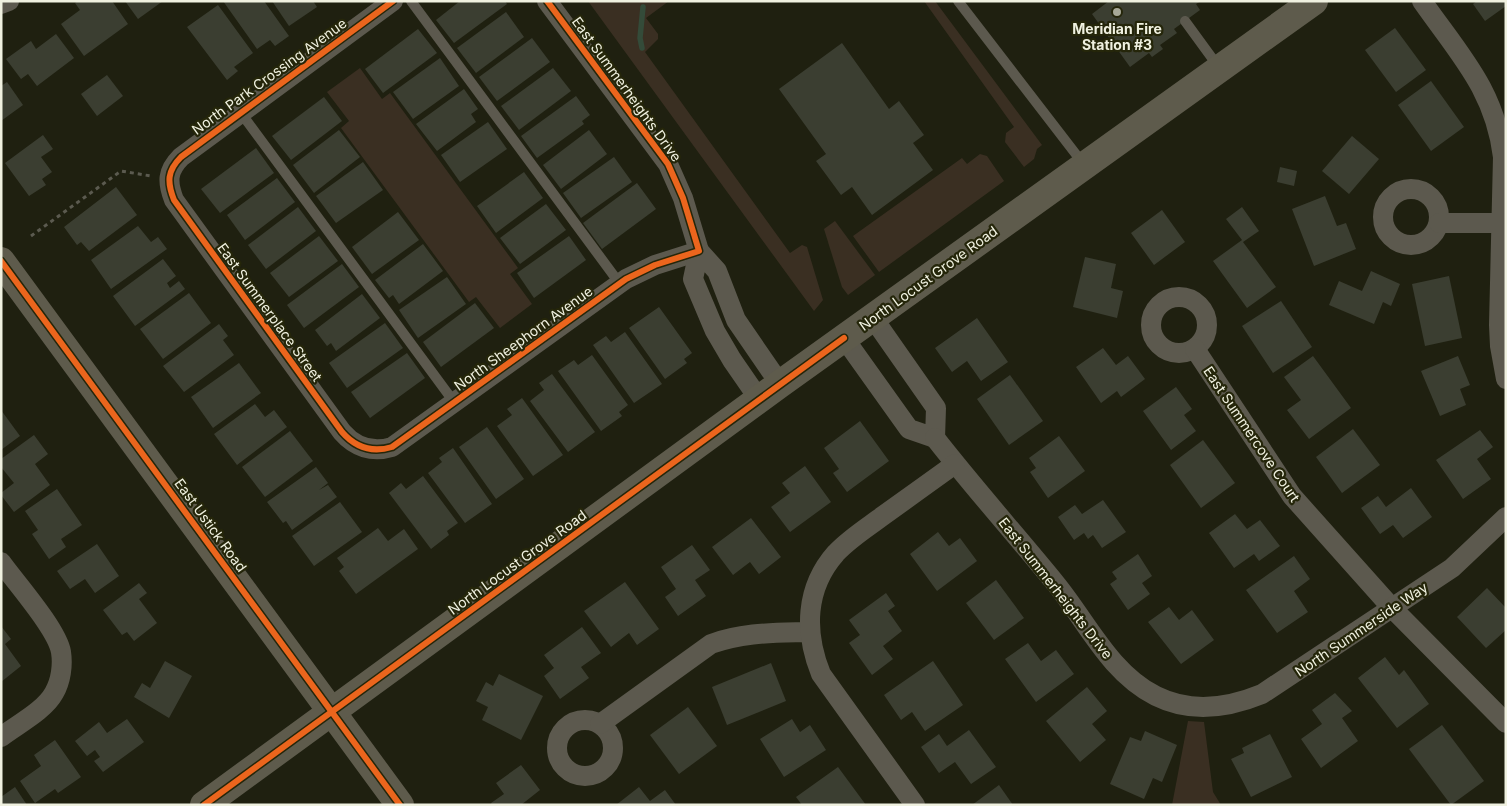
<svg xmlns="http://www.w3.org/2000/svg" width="1507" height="806" font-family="Inter,sans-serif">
<rect width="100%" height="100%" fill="#1f2010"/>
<g fill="#3a2f22">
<polygon points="588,1 669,1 646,18 658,34 658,39 645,52 790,253 802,245 807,247 823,300 814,311"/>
<polygon points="924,1 935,1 1042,145 1037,149 1034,159 1024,167 1005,142 1006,133 1014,127"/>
<polygon points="360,68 382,99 390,93 518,268 510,274 532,304 500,328 476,297 469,302 341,128 349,121 327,92"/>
<polygon points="980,154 987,156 1004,181 879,272 853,236 962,158 967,164"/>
<polygon points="835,221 875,275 848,295 842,287 824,229"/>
<polygon points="1188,721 1204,722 1213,792 1221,805 1172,805"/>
</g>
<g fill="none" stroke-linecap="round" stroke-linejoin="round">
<polyline stroke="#344b39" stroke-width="5.5" points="642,48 640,38 643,7"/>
</g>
<g fill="#3b3e31">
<polygon points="78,1 112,1 128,24 84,56 61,24 80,10 75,3"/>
<polygon points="125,1 163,1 138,19"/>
<polygon points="223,1 264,1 289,36 275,46 270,40 257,49"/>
<polygon points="272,1 313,1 317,7 289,26"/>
<polygon points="460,1 505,1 507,4 454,43 436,20"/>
<polygon points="1109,1 1201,1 1196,4 1200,10 1174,29 1177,33 1160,45 1163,49 1152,57 1149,53 1130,67 1092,14"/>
<polygon points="1477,1 1506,1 1506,6 1485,21 1473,4"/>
<polygon points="218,5 253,53 234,67 238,71 227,80 187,27"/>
<polygon points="506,12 524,37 476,73 457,48"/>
<polygon points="1395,28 1426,70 1396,92 1365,50"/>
<polygon points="418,29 437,53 383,93 365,69"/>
<polygon points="56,34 74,58 37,86 28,74 21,79 6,59 31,41 36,49"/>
<polygon points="532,38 550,62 497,101 479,77"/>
<polygon points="842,43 889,109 899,101 924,135 913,143 933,170 872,215 852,187 841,195 816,161 826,154 779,89"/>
<polygon points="440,58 459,86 413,119 393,92"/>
<polygon points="553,68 571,91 519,130 501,106"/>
<polygon points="107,75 123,96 97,116 81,94"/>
<polygon points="1431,81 1464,127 1431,151 1398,105"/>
<polygon points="7,82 23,105 1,121 1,86"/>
<polygon points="464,89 478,109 471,114 476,122 437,151 416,124"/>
<polygon points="576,96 590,115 582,121 584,124 537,158 521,136"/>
<polygon points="324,97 342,121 291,160 272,136"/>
<polygon points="488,122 507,149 460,182 441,155"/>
<polygon points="339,130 360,157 314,193 293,165"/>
<polygon points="589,130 607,154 561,189 543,165"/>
<polygon points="43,135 53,149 41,157 52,172 42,179 46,185 29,196 5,163"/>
<polygon points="1352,136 1379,159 1349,194 1322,171"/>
<polygon points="256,148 274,173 220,213 201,189"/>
<polygon points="614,157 632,182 581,218 563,193"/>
<polygon points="363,162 383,190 336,223 316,196"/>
<polygon points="1280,167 1297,171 1294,186 1277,182"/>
<polygon points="524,172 543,198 496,233 477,206"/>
<polygon points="277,178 295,202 245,240 227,215"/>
<polygon points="637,183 656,209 602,249 583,223"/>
<polygon points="116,187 137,215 89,251 81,242 77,245 64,227"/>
<polygon points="1325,196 1337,226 1346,223 1356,249 1314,266 1292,209"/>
<polygon points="546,204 566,230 520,264 500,238"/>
<polygon points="298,207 316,231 266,269 248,245"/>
<polygon points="1242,207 1259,231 1243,242 1276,287 1247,308 1213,261 1242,240 1226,219"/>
<polygon points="1162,210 1185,242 1154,265 1131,233"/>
<polygon points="398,212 419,240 372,274 352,247"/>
<polygon points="138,226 151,242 158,237 167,249 111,289 91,260"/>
<polygon points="319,236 338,261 289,297 270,273"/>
<polygon points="569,236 586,260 534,298 517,273"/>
<polygon points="423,244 443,271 399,304 393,295 389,298 375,280"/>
<polygon points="1085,257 1116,264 1111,288 1123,291 1117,318 1073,307"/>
<polygon points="163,259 176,276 167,283 170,288 179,281 185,289 135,326 113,296"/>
<polygon points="342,264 359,287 304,328 287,305"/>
<polygon points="1371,271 1400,284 1391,306 1383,302 1374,324 1329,305 1339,281 1362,291"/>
<polygon points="1449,276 1462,338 1425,346 1412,284"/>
<polygon points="447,277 466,304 418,338 399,310"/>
<polygon points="189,293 211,323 163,359 140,329"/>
<polygon points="362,294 380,318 336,351 331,343 327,346 315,330"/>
<polygon points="1281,301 1312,347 1273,373 1242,326"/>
<polygon points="475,303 494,328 441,367 423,342"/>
<polygon points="659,307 692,353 684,359 687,363 665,379 629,328"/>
<polygon points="977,318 1008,362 981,381 967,361 952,372 935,348"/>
<polygon points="385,323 403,348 347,388 329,363"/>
<polygon points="219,324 228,336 223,340 234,355 184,392 163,366"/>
<polygon points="625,332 662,384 634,403 593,345 606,336 611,342"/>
<polygon points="1103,348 1116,365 1128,356 1145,379 1121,397 1117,391 1101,403 1076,367"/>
<polygon points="407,353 425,378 370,418 351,392"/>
<polygon points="592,355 628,405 619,412 622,416 601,431 558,371 574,360 578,365"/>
<polygon points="1313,356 1351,408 1309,439 1287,410 1301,400 1284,377"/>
<polygon points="1458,356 1470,385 1460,389 1466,405 1440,416 1421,371"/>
<polygon points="239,363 261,393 213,428 191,397"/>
<polygon points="552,374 595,432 568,452 530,401 544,390 539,383"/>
<polygon points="1010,375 1043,421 1009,445 977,399"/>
<polygon points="1176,387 1192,409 1184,415 1196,431 1171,450 1143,411"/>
<polygon points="522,398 563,455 533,476 497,426 512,415 507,409"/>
<polygon points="255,404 265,417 274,410 287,427 237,465 214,434"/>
<polygon points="1,410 20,436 1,450"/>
<polygon points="860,421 889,461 847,492 833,473 839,469 824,448"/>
<polygon points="487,427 524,479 496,499 459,447"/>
<polygon points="1353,429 1380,465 1342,493 1316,457"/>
<polygon points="1480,430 1493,447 1477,459 1491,479 1463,499 1436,460"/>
<polygon points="290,431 313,461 265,497 242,467"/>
<polygon points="34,435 48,454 35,464 50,485 14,512 1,495 1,493 14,483 1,467 1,459"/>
<polygon points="1059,436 1085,471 1048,498 1030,472 1036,468 1029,458"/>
<polygon points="1203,440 1235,483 1201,508 1170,465"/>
<polygon points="453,448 492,504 465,523 428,473 442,462 439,458"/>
<polygon points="805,466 831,502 790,532 771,507 790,493 782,483"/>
<polygon points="316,467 328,483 319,490 328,485 337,497 292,530 286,521 283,523 267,502"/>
<polygon points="423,476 458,523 447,531 449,535 431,549 389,493 401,483 406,489"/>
<polygon points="1411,488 1432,517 1403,538 1393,525 1380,534 1361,508 1378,496 1386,507"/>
<polygon points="57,489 82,525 61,539 66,547 49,559 32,534 38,530 25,511"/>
<polygon points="1103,500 1126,532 1102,548 1093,535 1088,539 1084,533 1074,540 1058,517 1075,505 1082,514"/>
<polygon points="340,502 362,532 314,566 292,536"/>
<polygon points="1235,514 1247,529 1260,520 1280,546 1259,561 1254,554 1234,568 1209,533"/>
<polygon points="751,518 781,557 759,574 750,562 733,575 712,547"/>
<polygon points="378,528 388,541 404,529 418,549 356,594 339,571 344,567 337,558"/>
<polygon points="938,532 949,546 960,538 977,561 937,591 910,554"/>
<polygon points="97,544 119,576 95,593 85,579 70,589 57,571"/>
<polygon points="692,545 710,570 695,580 706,596 678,616 665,597 676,589 661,567"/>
<polygon points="1138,554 1152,576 1142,583 1150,594 1128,610 1110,584 1117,579 1112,572"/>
<polygon points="1294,556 1310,579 1294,591 1308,612 1277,633 1246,590"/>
<polygon points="996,580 1024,618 994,640 966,603"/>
<polygon points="625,582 659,629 637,645 629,633 611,647 584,611"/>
<polygon points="139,583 147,593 139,599 157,623 134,641 127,632 122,635 103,610"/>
<polygon points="1487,588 1506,608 1506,630 1486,648 1457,617"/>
<polygon points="886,593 895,606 888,611 902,631 883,646 893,659 872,675 849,643 860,635 849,620"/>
<polygon points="1169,607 1179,620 1192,610 1214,640 1181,664 1148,622"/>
<polygon points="1,626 11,639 5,644 21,666 1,682"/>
<polygon points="582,627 601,653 581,667 589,678 560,699 544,676 554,668 544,655"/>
<polygon points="1028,643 1041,661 1056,650 1074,674 1036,702 1005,659"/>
<polygon points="1385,657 1399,675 1404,670 1429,704 1397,728 1358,678"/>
<polygon points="165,661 192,676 169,718 134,697 142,683 150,688"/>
<polygon points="933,661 963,705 925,731 912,712 901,720 884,695"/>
<polygon points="771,663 786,701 727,725 712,687"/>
<polygon points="499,674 543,696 521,740 482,720 488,707 476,701 486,682 493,686"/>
<polygon points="1087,687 1107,711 1092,724 1106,740 1080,762 1046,721"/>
<polygon points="1335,693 1352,711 1342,718 1358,741 1321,768 1301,739 1322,724 1312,710"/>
<polygon points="688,707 717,746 679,774 650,735"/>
<polygon points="127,719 144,742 103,772 94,761 100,757 95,750 87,756 75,741 99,722 107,733"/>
<polygon points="792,719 800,732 810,725 826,750 784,777 760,739"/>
<polygon points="1442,725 1484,781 1451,805 1409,749"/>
<polygon points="969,730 996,767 971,784 955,762 939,773 921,747 939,734 947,746"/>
<polygon points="1145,731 1177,745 1162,782 1153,778 1144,799 1110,784 1130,737 1141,741"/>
<polygon points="1270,734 1292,777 1251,797 1231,759 1244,753 1242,748"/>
<polygon points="55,740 81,777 58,793 55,789 35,803 20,781 41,766 34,755"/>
<polygon points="521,765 540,790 521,805 492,805 491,803 504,794 496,783"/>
<polygon points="838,767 866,805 802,805 796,797"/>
<polygon points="999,785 1013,805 972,805"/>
<polygon points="15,787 27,805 1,805 1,797"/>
<polygon points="639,787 650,801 665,790 676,805 616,805"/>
</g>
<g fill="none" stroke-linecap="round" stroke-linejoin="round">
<polyline stroke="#5b5a4f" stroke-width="3" stroke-dasharray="4 4" stroke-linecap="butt" points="31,236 121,171 151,176"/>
<g stroke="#5c594e" stroke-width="10">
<polyline points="411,1 620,284"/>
<polyline points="958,1 1085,166"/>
<polyline points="1185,21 1220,69"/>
<polyline points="241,113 454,402"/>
</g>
<g stroke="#5c594e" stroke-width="20">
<path d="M393,1L181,157C167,171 167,182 174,200L342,432C355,447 372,453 392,447L626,279L655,265L699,251L683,198L668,164L547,1"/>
<path d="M1422,1C1459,54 1495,90 1503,157L1499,325L1500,346L1506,379"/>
<polyline points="1,4 9,1"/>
<circle cx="1411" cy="217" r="28"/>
<polyline points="1439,223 1506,223"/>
<circle cx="1179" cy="325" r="28"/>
<polyline points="844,338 909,429 935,438 936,408 873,318"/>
<polyline points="1195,349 1292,496 1392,608 1506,723"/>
<polyline points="759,399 732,360 715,331 693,279 699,251 717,271 736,320 780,384"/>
<path d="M935,438C974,488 1016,535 1056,584C1087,622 1110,673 1156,696C1190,713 1228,708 1262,694L1452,568L1506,517"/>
<path d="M1,562C16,583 57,629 61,652C63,665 61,681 54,693C44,711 18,724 1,737"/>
<circle cx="585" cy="748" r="28"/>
<path d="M600,724L711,644C743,632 775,633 809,632"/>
<path d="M915,805L821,674C804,632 805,588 836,553C850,538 868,527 884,515C908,498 931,481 955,464"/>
</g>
<g stroke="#5e5b4c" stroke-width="28">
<polyline points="1,261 400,805"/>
<polyline points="204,805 780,384 1314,1"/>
</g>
<g stroke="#25260a" stroke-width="9">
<g id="cycleway">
<path d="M393,1L181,157C167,171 167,182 174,200L342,432C355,447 372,453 392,447L626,279L655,265L699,251L683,198L668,164L547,1"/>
<polyline points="1,261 400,805"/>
<polyline points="204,805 844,338"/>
</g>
</g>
<use href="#cycleway" stroke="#eb651d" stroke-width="6"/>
</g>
<circle fill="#a7a897" stroke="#25260a" stroke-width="2" cx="1117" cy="12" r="5"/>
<g text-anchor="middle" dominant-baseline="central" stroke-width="4.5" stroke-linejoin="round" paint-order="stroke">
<g font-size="14" font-weight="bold" fill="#f0f1e0" stroke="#25260a">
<text x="1117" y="28">Meridian Fire<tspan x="1117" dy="16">Station #3</tspan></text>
</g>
<g font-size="14" fill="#f0f1e0" stroke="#25260a">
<text transform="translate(269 76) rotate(-36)">North Park Crossing Avenue</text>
<text transform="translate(627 89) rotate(54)">East Summerheights Drive</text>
<text transform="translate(928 278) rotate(-36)">North Locust Grove Road</text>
<text transform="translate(270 312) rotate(54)">East Summerplace Street</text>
<text transform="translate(523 338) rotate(-36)">North Sheephorn Avenue</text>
<text transform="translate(1252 434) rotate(56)">East Summercove Court</text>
<text transform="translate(211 525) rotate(54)">East Ustick Road</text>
<text transform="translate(517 562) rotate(-36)">North Locust Grove Road</text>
<text transform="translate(1056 588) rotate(52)">East Summerheights Drive</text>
<text transform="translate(1361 629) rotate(-34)">North Summerside Way</text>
</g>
</g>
<rect width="1507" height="806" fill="none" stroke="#f0f1e0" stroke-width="5"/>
</svg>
